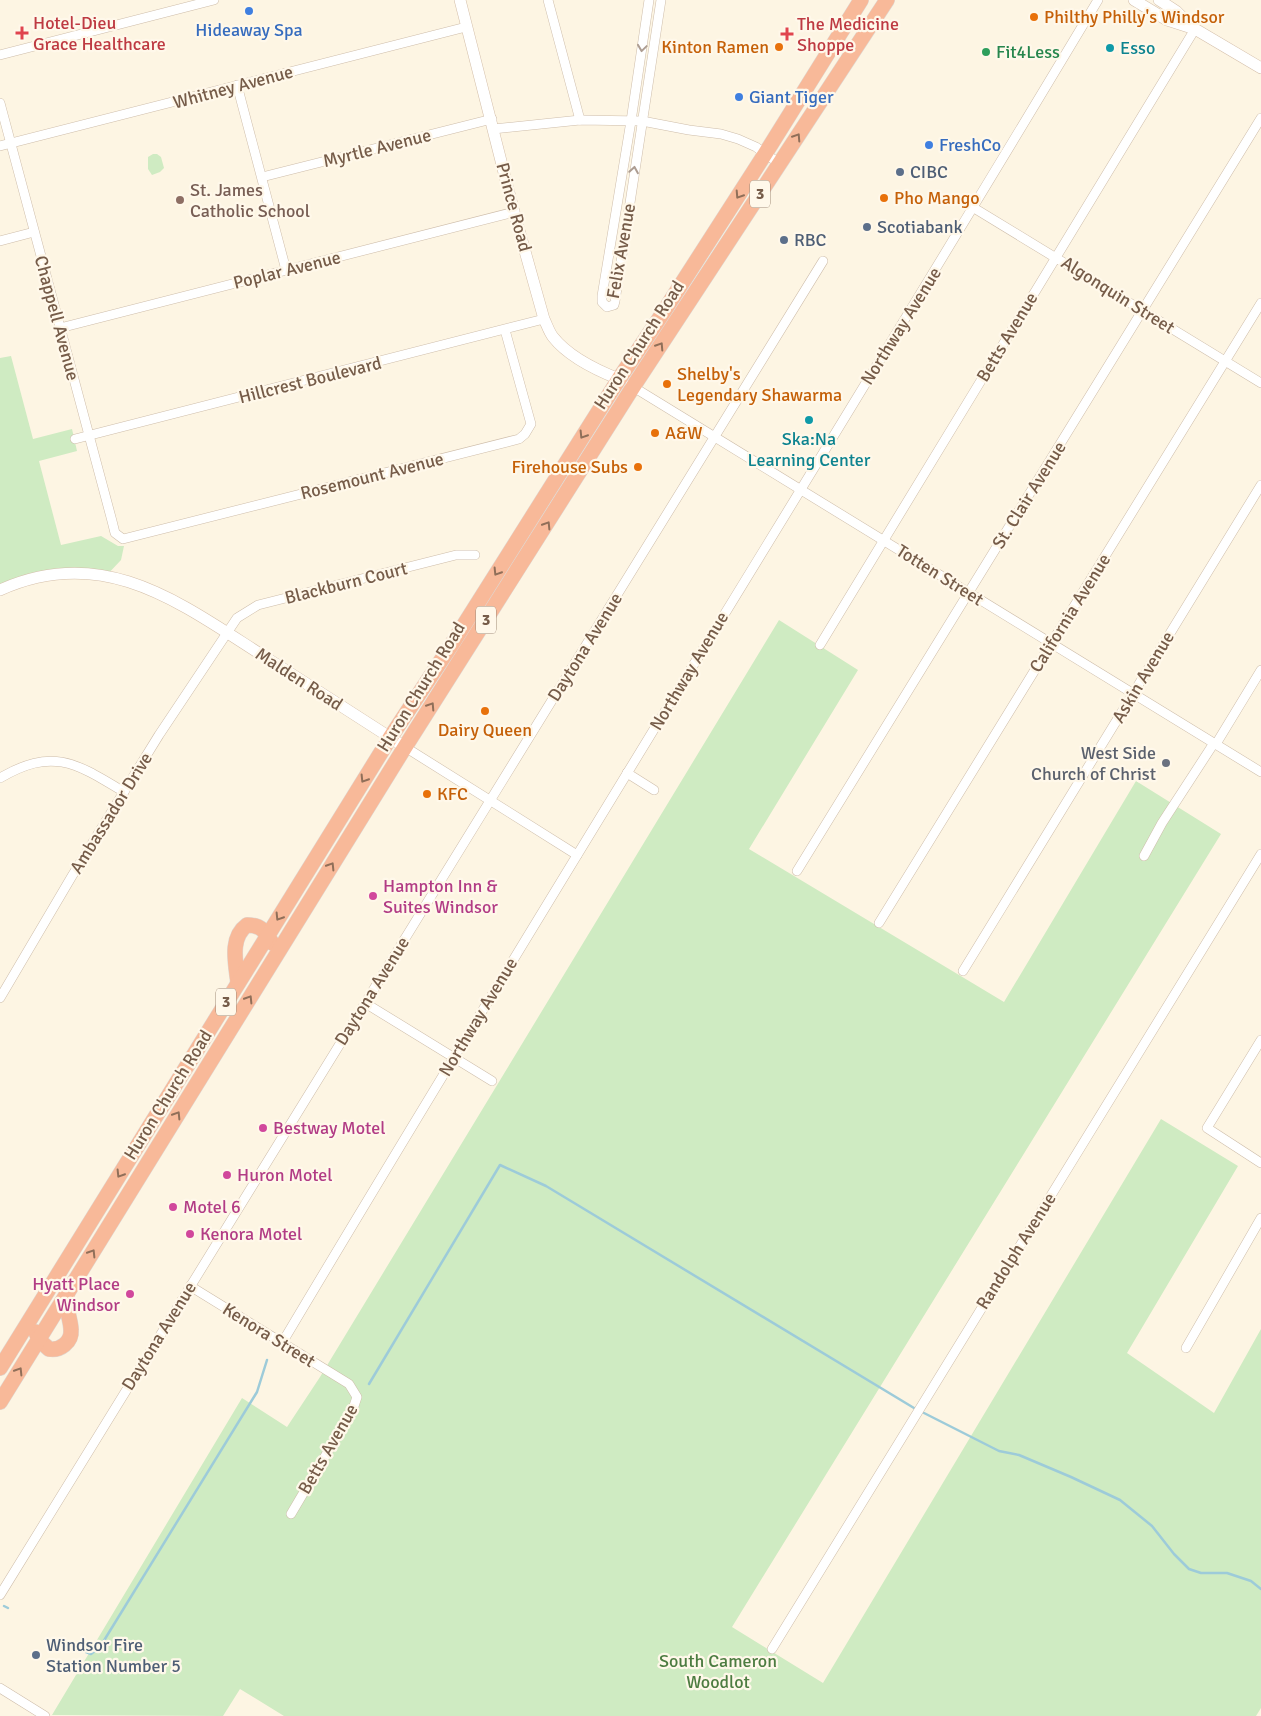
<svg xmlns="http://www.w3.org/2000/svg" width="1261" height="1716" font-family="Signika,sans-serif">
<rect width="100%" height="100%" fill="#fdf5e3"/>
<g fill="#cfebc2">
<polygon points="153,154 157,154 161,157 164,168 160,172 152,175 148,169 148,157"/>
<polygon points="11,356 33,439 72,429 77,451 39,461 61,545 101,536 118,546 124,546 121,560 104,578 68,574 0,588 0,358"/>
<polygon points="779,620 858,670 749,849 1004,1002 1136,781 1221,834 732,1627 823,1683 1161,1119 1238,1166 1127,1353 1214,1413 1261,1329 1261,1708 1256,1716 284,1716 240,1689 223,1716 52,1715 242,1398 287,1427 320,1377"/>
</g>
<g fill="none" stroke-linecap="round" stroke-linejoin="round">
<g stroke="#9dcbd9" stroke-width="2.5">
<polyline points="369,1384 500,1165 546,1186 914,1408"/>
<polyline points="924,1413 999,1451 1019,1455 1071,1477 1120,1500 1152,1526 1174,1554 1189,1569 1201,1573 1227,1573 1251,1581 1261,1589"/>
<polyline points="4,1606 8,1608"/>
<polyline points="81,1650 91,1654 100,1647 257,1392 267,1360"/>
</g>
<g stroke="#cebdaa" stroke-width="10">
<g id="street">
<polyline points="548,0 580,120"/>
<polyline points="649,0 631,121 602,296 602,302 607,307 614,305 615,301 661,0"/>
<polyline points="0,55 214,0"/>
<polyline points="237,85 286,270"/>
<polyline points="0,103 112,521 115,533 123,539 519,439 525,434 531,424 505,330"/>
<polyline points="493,129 580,120 642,121 689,130 721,134 738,139 756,147 780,164"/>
<polyline points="0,146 466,27"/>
<polyline points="262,177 492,119"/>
<polyline points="974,208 1261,383"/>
<polyline points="0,241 34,232"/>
<polyline points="60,328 514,212"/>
<polyline points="630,385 1261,772"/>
<polyline points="75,439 544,319"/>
<polyline points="820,645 1195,29"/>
<polyline points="1216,744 1261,670"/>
<polyline points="405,747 577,855"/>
<polyline points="627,773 654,790"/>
<path d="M0,778C53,747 76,763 124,792"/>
<polyline points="1144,856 1162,823 1214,743"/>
<polyline points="797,871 1261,118"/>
<polyline points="879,923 1261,303"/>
<polyline points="963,971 1261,485"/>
<polyline points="0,998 72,876 159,735 237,618 258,605 456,555 475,555"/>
<polyline points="365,1003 492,1081"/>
<polyline points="1261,1040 1207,1128 1261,1163"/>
<polyline points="190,1286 349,1384 357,1397 353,1409 291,1514"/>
<path d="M282,1343C550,893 829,449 1098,0"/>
<polyline points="1186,1348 1261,1218"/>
<polyline points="0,1595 823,261"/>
<polyline points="772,1649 1261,854"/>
<polyline points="0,1688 45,1716"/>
</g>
</g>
<g stroke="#d4bfaa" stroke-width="12">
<g id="secondary">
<path d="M460,0L514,212L544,319C547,325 549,332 553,337C568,356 596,370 619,379"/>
<polyline points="1134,0 1167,20 1195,29 1261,68"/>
<polyline points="1159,0 1176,11 1191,26"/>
<path d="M0,590C104,543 180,603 265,657C311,687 358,717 405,747"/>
</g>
</g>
<g stroke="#ded8d3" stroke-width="16">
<g id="highway">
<path d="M238,983C236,964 229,938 247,925C261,925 265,931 272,943"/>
<path d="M36,1332L39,1340L49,1349C60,1351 72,1342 71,1330C71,1323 68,1316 68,1310C67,1304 67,1298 67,1293"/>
<polyline points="0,1368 390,738 452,644 619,379 659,319 765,154 861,0"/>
<polyline points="0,1402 405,747 633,387 887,0"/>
</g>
</g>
<use href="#street" stroke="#fff" stroke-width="9"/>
<use href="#secondary" stroke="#fff" stroke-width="11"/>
<use href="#highway" stroke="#f8b999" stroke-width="15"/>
</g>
<defs><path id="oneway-chevron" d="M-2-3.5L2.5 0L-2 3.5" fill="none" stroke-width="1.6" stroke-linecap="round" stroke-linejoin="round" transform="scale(1.25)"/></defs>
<g stroke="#ad9d92">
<use href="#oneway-chevron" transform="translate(642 48) rotate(98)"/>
<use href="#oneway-chevron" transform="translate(634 170) rotate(-81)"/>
</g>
<g stroke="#906f59">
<use href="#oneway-chevron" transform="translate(797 137) rotate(-57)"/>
<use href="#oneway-chevron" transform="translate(739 195) rotate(123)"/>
<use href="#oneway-chevron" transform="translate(660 346) rotate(-57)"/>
<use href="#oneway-chevron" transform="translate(583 435) rotate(122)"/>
<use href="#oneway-chevron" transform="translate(547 525) rotate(-58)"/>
<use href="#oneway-chevron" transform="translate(497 572) rotate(122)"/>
<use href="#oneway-chevron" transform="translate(431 706) rotate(-57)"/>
<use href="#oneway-chevron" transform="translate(364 779) rotate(122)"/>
<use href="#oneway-chevron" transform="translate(331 866) rotate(-58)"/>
<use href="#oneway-chevron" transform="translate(279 917) rotate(122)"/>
<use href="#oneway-chevron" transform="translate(249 999) rotate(-58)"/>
<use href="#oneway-chevron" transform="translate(177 1115) rotate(-58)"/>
<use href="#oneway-chevron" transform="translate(120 1174) rotate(122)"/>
<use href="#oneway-chevron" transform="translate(92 1253) rotate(-58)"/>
<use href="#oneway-chevron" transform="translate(19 1371) rotate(-58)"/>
</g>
<g fill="#3f7fe0" stroke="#fff8ea" stroke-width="2">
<circle cx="249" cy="11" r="5"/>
<circle cx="739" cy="97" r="5"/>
<circle cx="929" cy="145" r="5"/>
</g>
<g fill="#e8710a" stroke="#fff8ea" stroke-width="2">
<circle cx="1034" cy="17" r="5"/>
<circle cx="779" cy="47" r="5"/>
<circle cx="884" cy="198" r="5"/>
<circle cx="667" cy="384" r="5"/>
<circle cx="655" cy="433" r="5"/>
<circle cx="638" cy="467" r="5"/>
<circle cx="485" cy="711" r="5"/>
<circle cx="427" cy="794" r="5"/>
</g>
<g fill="#e0444e" stroke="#fff8ea" stroke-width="2">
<path d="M19.5 25.5h5v5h5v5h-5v5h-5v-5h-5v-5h5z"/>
<path d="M784.5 26.5h5v5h5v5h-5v5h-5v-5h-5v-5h5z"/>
</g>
<g fill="#0f9aa8" stroke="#fff8ea" stroke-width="2">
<circle cx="1110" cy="48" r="5"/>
<circle cx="809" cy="420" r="5"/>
</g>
<circle fill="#2e9e5b" stroke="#fff8ea" stroke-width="2" cx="986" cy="52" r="5"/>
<g fill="#5c6f8a" stroke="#fff8ea" stroke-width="2">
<circle cx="900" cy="172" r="5"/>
<circle cx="867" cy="227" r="5"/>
<circle cx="784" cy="240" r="5"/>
<circle cx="36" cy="1655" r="5"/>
</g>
<circle fill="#8d6e63" stroke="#fff8ea" stroke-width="2" cx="180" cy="200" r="5"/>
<circle fill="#6b7280" stroke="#fff8ea" stroke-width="2" cx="1166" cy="763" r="5"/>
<g fill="#d1479c" stroke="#fff8ea" stroke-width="2">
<circle cx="373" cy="896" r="5"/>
<circle cx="263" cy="1128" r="5"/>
<circle cx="227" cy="1175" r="5"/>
<circle cx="173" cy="1207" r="5"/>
<circle cx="190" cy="1234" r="5"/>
<circle cx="130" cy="1294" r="5"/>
</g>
<g text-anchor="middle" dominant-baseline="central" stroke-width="4.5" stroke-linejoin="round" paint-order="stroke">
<g fill="#fff8ea" stroke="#9f8b79" stroke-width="1">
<rect x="750" y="180.5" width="20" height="27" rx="4"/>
<rect x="476" y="606.5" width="20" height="27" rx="4"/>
<rect x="216" y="988.5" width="20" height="27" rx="4"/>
</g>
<g font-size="16" font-weight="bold" fill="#765c49">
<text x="760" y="194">3</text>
<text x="486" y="620">3</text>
<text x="226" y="1002">3</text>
</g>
<g font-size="18" fill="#c56008" stroke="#fff8ea" text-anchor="start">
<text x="1044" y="17">Philthy Philly's Windsor</text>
<text x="769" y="47" text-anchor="end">Kinton Ramen</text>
<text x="894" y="198">Pho Mango</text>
<text x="677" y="374">Shelby's<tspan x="677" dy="21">Legendary Shawarma</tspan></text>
<text x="665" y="433">A&amp;W</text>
<text x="628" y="467" text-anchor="end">Firehouse Subs</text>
<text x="485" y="730" text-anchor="middle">Dairy Queen</text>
<text x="437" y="794">KFC</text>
</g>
<g font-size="18" fill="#be3a42" stroke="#fff8ea" text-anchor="start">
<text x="33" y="23">Hotel-Dieu<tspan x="33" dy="21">Grace Healthcare</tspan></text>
<text x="797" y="24">The Medicine<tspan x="797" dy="21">Shoppe</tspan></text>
</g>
<g font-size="18" fill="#366cbe" stroke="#fff8ea" text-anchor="start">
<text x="249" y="30" text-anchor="middle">Hideaway Spa</text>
<text x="749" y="97">Giant Tiger</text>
<text x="939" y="145">FreshCo</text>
</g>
<g font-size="18" fill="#0d838f" stroke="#fff8ea" text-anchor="start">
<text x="1120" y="48">Esso</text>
<text x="809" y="439" text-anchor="middle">Ska:Na<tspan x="809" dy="21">Learning Center</tspan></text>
</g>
<g font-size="18" fill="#27864d" stroke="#fff8ea" text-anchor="start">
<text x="996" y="52">Fit4Less</text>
</g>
<g font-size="18" fill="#765c49" stroke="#fff8ea">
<text transform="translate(233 87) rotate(-15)">Whitney Avenue</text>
<text transform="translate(377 148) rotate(-14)">Myrtle Avenue</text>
<text transform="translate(514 207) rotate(75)">Prince Road</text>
<text transform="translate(621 251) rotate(-80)">Felix Avenue</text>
<text transform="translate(287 270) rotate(-14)">Poplar Avenue</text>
<text transform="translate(1118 295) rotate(32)">Algonquin Street</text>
<text transform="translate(57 318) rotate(75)">Chappell Avenue</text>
<text transform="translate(901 326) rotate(-58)">Northway Avenue</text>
<text transform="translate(1007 337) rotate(-59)">Betts Avenue</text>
<text transform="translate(639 345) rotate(-57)">Huron Church Road</text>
<text transform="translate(310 380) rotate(-14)">Hillcrest Boulevard</text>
<text transform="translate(372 476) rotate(-14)">Rosemount Avenue</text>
<text transform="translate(1029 495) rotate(-58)">St. Clair Avenue</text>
<text transform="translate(940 575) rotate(32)">Totten Street</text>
<text transform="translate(346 583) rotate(-14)">Blackburn Court</text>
<text transform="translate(1070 613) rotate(-58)">California Avenue</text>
<text transform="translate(585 647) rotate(-58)">Daytona Avenue</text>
<text transform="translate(689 671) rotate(-59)">Northway Avenue</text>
<text transform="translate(1143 677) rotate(-59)">Askin Avenue</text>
<text transform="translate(299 679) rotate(33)">Malden Road</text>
<text transform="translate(421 687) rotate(-58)">Huron Church Road</text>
<text transform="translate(111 813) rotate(-58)">Ambassador Drive</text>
<text transform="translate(372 991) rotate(-58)">Daytona Avenue</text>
<text transform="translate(478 1017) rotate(-59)">Northway Avenue</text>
<text transform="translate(168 1095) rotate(-58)">Huron Church Road</text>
<text transform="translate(1016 1251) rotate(-58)">Randolph Avenue</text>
<text transform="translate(269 1335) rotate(32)">Kenora Street</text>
<text transform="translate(159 1336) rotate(-58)">Daytona Avenue</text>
<text transform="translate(328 1449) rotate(-60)">Betts Avenue</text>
</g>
<g font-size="18" fill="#4e5e75" stroke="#fff8ea" text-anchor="start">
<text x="910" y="172">CIBC</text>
<text x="877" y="227">Scotiabank</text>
<text x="794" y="240">RBC</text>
<text x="46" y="1645">Windsor Fire<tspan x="46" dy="21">Station Number 5</tspan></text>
</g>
<g font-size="18" fill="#785e54" stroke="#fff8ea" text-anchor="start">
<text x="190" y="190">St. James<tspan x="190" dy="21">Catholic School</tspan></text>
</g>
<g font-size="18" fill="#5b616d" stroke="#fff8ea" text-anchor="end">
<text x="1156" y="753">West Side<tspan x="1156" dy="21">Church of Christ</tspan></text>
</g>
<g font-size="18" fill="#b23c85" stroke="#fff8ea" text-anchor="start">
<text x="383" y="886">Hampton Inn &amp;<tspan x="383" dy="21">Suites Windsor</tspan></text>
<text x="273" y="1128">Bestway Motel</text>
<text x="237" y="1175">Huron Motel</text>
<text x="183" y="1207">Motel 6</text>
<text x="200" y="1234">Kenora Motel</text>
<text x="120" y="1284" text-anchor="end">Hyatt Place<tspan x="120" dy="21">Windsor</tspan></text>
</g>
<g font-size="18" fill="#4d7c41" stroke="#fff8ea">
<text x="718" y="1661">South Cameron<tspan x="718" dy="21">Woodlot</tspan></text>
</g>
</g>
</svg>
